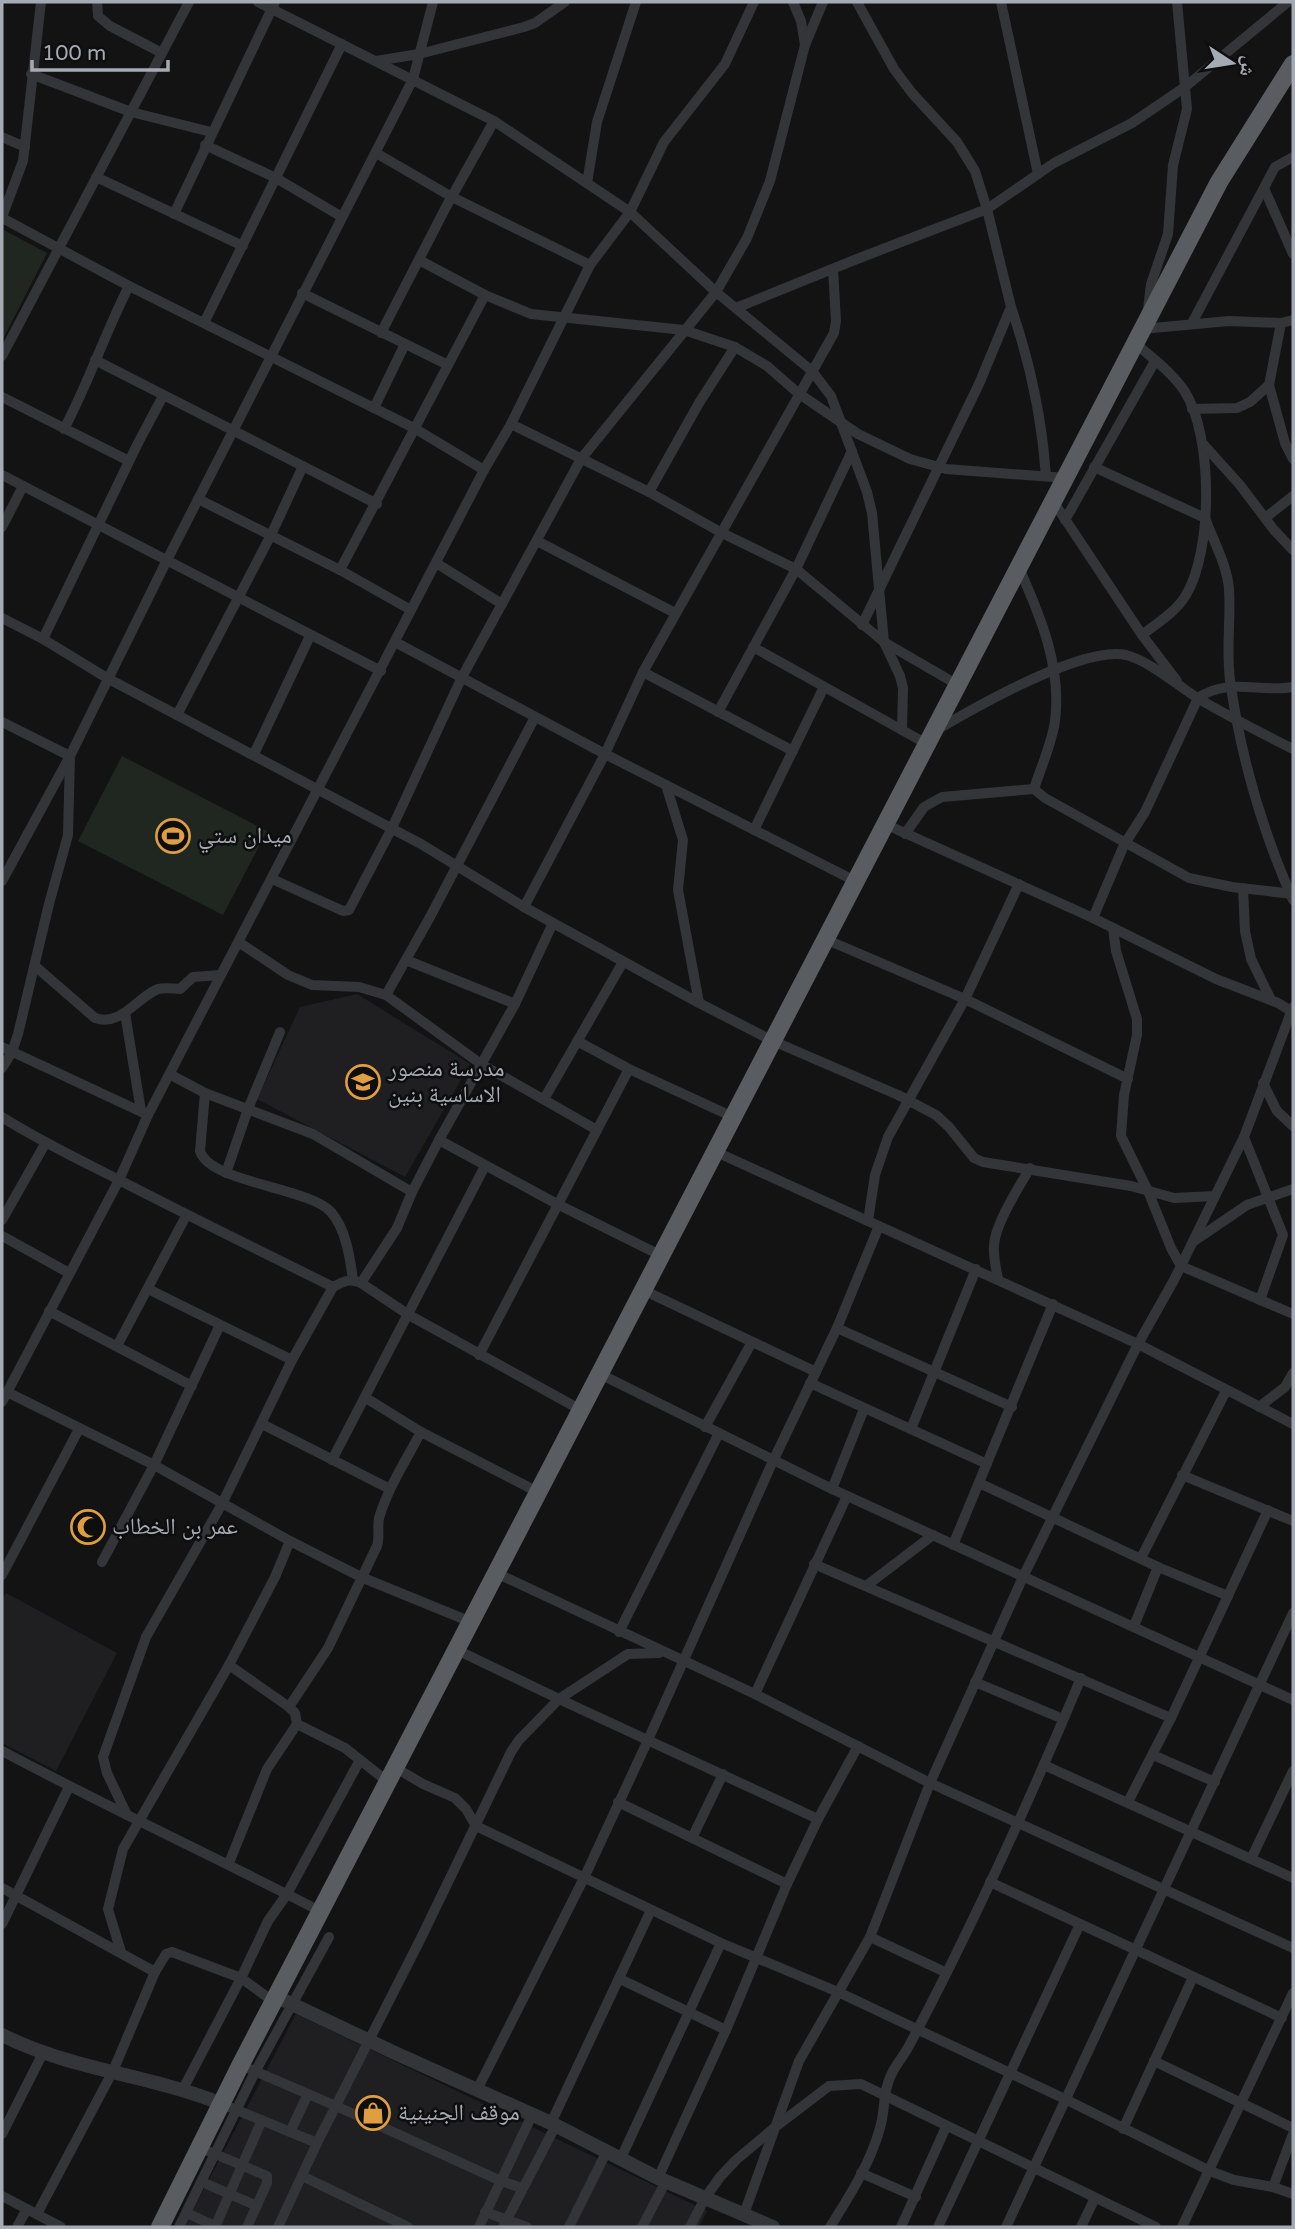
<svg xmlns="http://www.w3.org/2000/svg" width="1295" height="2229" font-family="'Varela Round','Noto Naskh Arabic',sans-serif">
<rect width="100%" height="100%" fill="#131314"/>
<g fill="#1f1f21">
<polygon points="357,994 470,1064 405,1177 257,1099 300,1007"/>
<polygon points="6,1593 117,1653 56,1771 2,1743 2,1600"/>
<polygon points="296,2014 707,2211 699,2227 184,2227"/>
</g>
<g fill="#202720">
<polygon points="2,229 47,253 2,341"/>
<polygon points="122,756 267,831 223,915 78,841"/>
</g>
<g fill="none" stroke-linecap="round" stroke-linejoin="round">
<g stroke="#343539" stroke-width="10">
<polyline points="97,2 98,16 110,26 162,53"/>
<polyline points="258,2 494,121 630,212 716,292 812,371 831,396 867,492 872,513 884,642 900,676 903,688 902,730"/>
<polyline points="793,2 801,21 805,45"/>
<polyline points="857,2 894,69 912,93 957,142 975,171 987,209 1011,307 979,384 862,625"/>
<polyline points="1001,2 1038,174"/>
<polyline points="376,61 419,54 524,27 535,23 565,2"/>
<polyline points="31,74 131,112 211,132"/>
<polyline points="2,137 25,147"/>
<polyline points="205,145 276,178 342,217"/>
<polyline points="376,153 452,197 590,265"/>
<polyline points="96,177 243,246"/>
<polyline points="587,183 597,122 636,2"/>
<polyline points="1264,188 1293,254"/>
<polyline points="174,214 275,2"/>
<polyline points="2,217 23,161 41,2"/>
<polyline points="2,218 129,286 414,428 484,470"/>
<polyline points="419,260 485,295 531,314 684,330 735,347 767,366 798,393 858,434 910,459 946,469 1066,478"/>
<polyline points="302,293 448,365"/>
<path d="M1011,307C1030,362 1042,419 1046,476"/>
<polyline points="736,308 857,259 987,209 1054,163 1132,123 1185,87 1288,2"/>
<polyline points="1148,309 1151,284 1168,234 1173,165 1187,109 1177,2"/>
<polyline points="204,323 342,44"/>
<polyline points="1192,323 1275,167 1293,157"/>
<polyline points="1281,323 1269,385 1285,443 1293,459"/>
<polyline points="1142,329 1229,321 1281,323 1293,320"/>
<polyline points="381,333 446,207 494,121"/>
<path d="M1135,343C1152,358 1173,373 1185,392C1213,436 1213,550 1186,595C1176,612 1157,623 1142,635"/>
<polyline points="2,356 189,2"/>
<polyline points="95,360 377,504"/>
<polyline points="2,397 129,461"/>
<polyline points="374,408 405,344"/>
<polyline points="1192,409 1237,408 1250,402 1269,385"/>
<polyline points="511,424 649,492 722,533 796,569 884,642 958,685"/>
<path d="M64,429C89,382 105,333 129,286"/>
<polyline points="1204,445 1240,485 1274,530 1293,550"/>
<path d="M1094,467L1205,518C1213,540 1227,565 1229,589C1231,619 1226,649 1230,680C1241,759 1261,828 1293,900"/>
<polyline points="2,475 381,671"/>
<polyline points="649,492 699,403 735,347"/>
<polyline points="198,499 340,570 411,610"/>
<polyline points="1053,501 1142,635 1177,681"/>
<polyline points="1265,518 1293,496"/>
<polyline points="1065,520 1155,361"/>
<polyline points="2,527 23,486"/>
<polyline points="537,541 675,613"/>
<polyline points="436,563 502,604"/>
<path d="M1019,568C1040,615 1062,667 1055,721C1052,743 1041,767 1034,789"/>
<polyline points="340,570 485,295"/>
<polyline points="2,618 43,639 107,678 421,844 524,907 699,1003 773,1041 898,1095 936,1115 949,1127 974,1158 983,1162 1131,1186 1174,1198 1215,1196"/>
<polyline points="43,639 137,445 163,396"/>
<polyline points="395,642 605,754 855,881"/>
<polyline points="753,647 927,744"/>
<polyline points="643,672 793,751"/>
<polyline points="718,712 796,569 852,451"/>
<polyline points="177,715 271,535 303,466"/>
<polyline points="2,722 70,756 68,835 49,904 18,1034 12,1052 2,1068"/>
<path d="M935,731C974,708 1082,646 1126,655C1150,661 1178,686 1199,699C1230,717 1261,733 1293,749"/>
<polyline points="254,754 310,636"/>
<polyline points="666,785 683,840 678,890 699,1003"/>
<polyline points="885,824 1093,918 1216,979 1278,1003 1291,1011"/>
<polyline points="754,830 824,687"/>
<polyline points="905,834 924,807 942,797 1034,789 1045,798 1189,878 1232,887 1293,894"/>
<polyline points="272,879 343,911 349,910 392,828 462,677 581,459 716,292 747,238 770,181 805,45 823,2"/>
<polyline points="2,881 70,756 167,560 413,79 433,2"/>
<polyline points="1243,888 1245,931 1251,959 1271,1000"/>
<polyline points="524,907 605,754 643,672 834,333 836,321 833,269"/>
<path d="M1093,918L1124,845L1145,812L1198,698C1229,677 1258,693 1293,687"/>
<polyline points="1113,928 1116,951 1137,1019 1137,1035 1124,1095 1121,1136 1148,1191 1171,1248 1181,1266 1293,1314"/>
<polyline points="825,939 965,999 1128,1079"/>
<polyline points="240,943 288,975 312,985 359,987 386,995 481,1064 597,1130"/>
<polyline points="406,960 515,1004"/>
<path d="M35,966L95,1018C121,1027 136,998 158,989C165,987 174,989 180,989L193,977L221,975"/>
<polyline points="386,995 430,917 535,717"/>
<polyline points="125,1013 141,1111"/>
<polyline points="577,1041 629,1069 733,1117"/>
<polyline points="2,1047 148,1115"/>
<polyline points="171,1075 205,1093 313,1134 412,1192"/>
<polyline points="1263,1083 1277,1111 1293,1126"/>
<path d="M205,1093L200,1151C210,1183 308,1187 331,1212C346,1229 350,1258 353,1280"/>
<polyline points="544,1099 623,962"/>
<path d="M2,1117C40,1141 80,1160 121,1181C191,1217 262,1252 333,1287C344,1281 350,1278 361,1283L409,1315L581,1410"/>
<polyline points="1244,1137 1283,1235 1260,1300"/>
<polyline points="439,1140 557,1204 662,1256"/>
<polyline points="714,1151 1138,1344 1293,1424"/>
<polyline points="226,1173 248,1109 280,1032"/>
<polyline points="2,1220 45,1144"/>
<polyline points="868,1221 875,1175 888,1137 965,999 1019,884"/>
<polyline points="2,1236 69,1273"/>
<polyline points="1194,1241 1247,1205 1293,1189"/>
<path d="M998,1279C996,1268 993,1256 994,1245C995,1224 1019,1187 1030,1168"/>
<polyline points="361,1283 397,1228 412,1192 439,1140 515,1004 553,923"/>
<polyline points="148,1289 292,1360"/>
<polyline points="643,1290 816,1372"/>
<polyline points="49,1311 192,1386"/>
<polyline points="837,1328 1012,1407"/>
<polyline points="117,1346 186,1216"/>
<polyline points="479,1355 629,1069"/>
<polyline points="600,1374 832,1489 1293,1700"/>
<polyline points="810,1383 987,1464"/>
<polyline points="7,1392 154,1465 290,1541 361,1577 471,1622"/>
<polyline points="366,1398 421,1432 538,1492"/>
<polyline points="2,1402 119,1180 148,1115 484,470 511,424 590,265 630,212 664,142 725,64 754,2"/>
<polyline points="1259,1407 1285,1387 1293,1373"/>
<polyline points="262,1424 390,1489"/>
<polyline points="705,1427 752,1342"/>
<polyline points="911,1429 976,1269"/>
<polyline points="332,1460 485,1166"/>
<polyline points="1182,1475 1293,1521"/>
<polyline points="979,1483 1158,1567 1228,1596"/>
<polyline points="832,1489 864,1409"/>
<polyline points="290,1541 275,1577 229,1665 289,1707 295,1713 297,1724 345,1748 388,1782"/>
<polyline points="953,1545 1053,1304"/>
<polyline points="1141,1558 1226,1391"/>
<polyline points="102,1562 154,1465 220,1325"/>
<polyline points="814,1564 1171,1718"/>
<polyline points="496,1573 755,1694 930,1783 1293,1948"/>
<polyline points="2,1575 79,1429"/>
<polyline points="866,1586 933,1535"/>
<polyline points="1134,1626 1158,1567"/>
<polyline points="619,1632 719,1433"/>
<polyline points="457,1650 559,1699 818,1819"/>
<polyline points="975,1682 1063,1719"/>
<polyline points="755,1694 847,1496"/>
<path d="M289,1707L328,1648L377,1546C380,1537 377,1528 379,1518C388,1488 406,1460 421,1432"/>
<path d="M2,1751C107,1807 215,1857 322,1912"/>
<polyline points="1153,1755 1215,1782"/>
<polyline points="1044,1765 1293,1878"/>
<polyline points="396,1768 423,1784 455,1798 466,1809 476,1826 721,1943 838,1992 1065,2099 1210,2171 1234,2180 1273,2187 1293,2134"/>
<polyline points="618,1802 787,1884"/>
<polyline points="1128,1802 1171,1718 1268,1510"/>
<polyline points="127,1815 107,1773 103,1757 146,1637 222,1504 292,1360 333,1287"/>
<polyline points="692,1838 723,1774"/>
<polyline points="1251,1859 1293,1771"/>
<polyline points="229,1863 267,1769 297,1724"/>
<polyline points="990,1882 1282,2018"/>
<polyline points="2,1888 155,1972"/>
<polyline points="2,1924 69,1787"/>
<polyline points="870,1937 945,1972"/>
<polyline points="121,1952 108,1909 123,1849 229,1665"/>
<polyline points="620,1979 726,2030"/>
<polyline points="1154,2061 1293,2128"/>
<polyline points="250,2069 336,2106 501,2181 522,2188"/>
<polyline points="183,2089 241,1978 274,2002"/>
<polyline points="477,2090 584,1878 648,1740 773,1461 837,1328 879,1226"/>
<polyline points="222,2104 317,2143"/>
<polyline points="551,2123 651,1910"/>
<polyline points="1123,2129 1193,1977"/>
<polyline points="290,2132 308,2094"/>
<polyline points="2,2134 43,2053"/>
<polyline points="208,2151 267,2176 267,2183 247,2227"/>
<polyline points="621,2158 721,1943"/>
<polyline points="861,2173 916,2197"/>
<polyline points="302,2176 408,2227"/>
<polyline points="658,2178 726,2030 787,1884 818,1819 858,1746"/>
<polyline points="202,2182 257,2206"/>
<polyline points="1273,2187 1293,2194"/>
<polyline points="2,2196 61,2227"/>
<polyline points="485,2212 527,2227"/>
<polyline points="187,2213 217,2227"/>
<polyline points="37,2214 113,2071 155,1972 166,1954 172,1952 241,1978 268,1921 287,1894 360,1760"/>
<polyline points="744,2214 799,2061 870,1937 930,1783 967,1701 1023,1577 1138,1344 1174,1280 1244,1137 1293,1007"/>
<polyline points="17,2227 27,2209"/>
<polyline points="179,2227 255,2072 329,1937"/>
<polyline points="215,2227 262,2120"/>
<polyline points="278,2227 317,2143 421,1938 511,1752 519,1740 559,1699 628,1654 659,1653"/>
<polyline points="479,2227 532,2115"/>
<polyline points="503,2227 556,2125"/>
<polyline points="569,2227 607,2151"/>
<polyline points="642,2227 666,2181"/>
<polyline points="690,2227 705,2198 720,2177 736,2160 774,2128 829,2086 861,2084 1156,2227"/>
<path d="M830,2227C849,2197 871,2162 880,2128C886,2108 882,2091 893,2071C898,2062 905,2054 910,2044C973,1925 1029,1802 1081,1678"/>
<polyline points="901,2227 946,2127"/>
<polyline points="938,2227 1080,1924"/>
<polyline points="1006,2227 1293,1613"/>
<polyline points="1081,2227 1095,2198"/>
<polyline points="1182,2227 1293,1993"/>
</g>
<g stroke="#343539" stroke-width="14">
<polyline points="277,1997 395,2053 551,2123 658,2178 773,2227"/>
<path d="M2,2035C71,2070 151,2075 222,2104"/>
</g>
<polyline stroke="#595c60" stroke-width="18" points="160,2227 241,2064 1219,182 1293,64"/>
</g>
<defs>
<g id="stadium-ring" transform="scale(1.75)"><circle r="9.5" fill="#0e0e0f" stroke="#de9e41" stroke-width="1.5"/><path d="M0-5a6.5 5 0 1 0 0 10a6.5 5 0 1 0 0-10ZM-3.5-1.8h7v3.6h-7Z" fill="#de9e41"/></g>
<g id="school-ring" transform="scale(1.75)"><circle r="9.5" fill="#0e0e0f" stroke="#de9e41" stroke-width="1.5"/><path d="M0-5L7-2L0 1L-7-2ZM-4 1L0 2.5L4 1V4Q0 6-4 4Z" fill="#de9e41"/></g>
<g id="mosque-ring" transform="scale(1.75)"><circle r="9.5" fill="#0e0e0f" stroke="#de9e41" stroke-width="1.5"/><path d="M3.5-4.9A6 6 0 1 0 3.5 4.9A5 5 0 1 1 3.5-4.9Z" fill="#de9e41"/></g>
<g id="shop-ring" transform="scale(1.75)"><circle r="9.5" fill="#0e0e0f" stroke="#de9e41" stroke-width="1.5"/><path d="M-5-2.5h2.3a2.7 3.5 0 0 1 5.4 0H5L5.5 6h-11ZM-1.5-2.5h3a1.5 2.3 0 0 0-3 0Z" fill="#de9e41"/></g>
</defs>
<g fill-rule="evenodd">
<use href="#stadium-ring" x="173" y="836"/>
<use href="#school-ring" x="363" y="1082"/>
<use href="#mosque-ring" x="88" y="1527"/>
<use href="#shop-ring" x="373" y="2113"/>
</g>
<g text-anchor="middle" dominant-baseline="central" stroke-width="5" stroke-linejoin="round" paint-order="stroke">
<g font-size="23" fill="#a6abb3" stroke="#0e0e0f" text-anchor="start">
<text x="198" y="836">ميدان ستي</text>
<text x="388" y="1069">مدرسة منصور<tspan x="388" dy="26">الاساسية بنين</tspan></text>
<text x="112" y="1527">عمر بن الخطاب</text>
<text x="398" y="2113">موقف الجنينية</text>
</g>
</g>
<rect width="1295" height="2229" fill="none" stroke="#a6abb3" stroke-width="7"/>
<g transform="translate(1232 63) rotate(102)" stroke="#0e0e0f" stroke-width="5" paint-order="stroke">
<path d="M0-5L12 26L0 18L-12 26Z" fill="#a6abb3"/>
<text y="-10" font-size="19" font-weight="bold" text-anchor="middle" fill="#a6abb3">ش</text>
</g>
<path d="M32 60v10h136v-10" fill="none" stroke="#a6abb3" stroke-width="3.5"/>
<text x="42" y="60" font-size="21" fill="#a6abb3" stroke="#0e0e0f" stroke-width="5" paint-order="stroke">100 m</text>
</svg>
